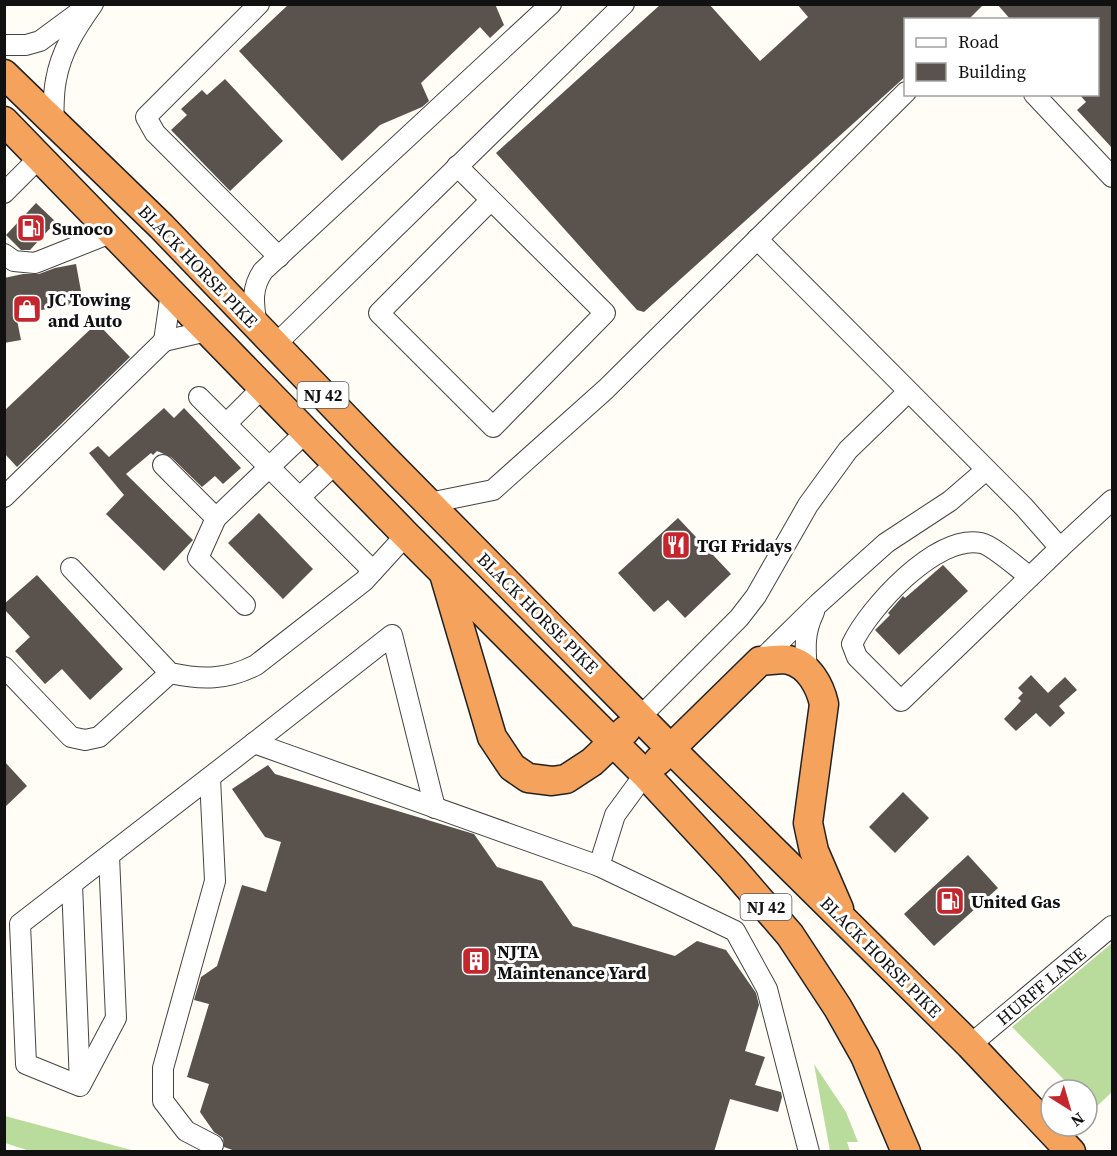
<svg xmlns="http://www.w3.org/2000/svg" width="1117" height="1156" font-family="'Source Serif 4',serif">
<rect width="100%" height="100%" fill="#fffdf5"/>
<g fill="#b9dc9c">
<polygon points="1112,943 1112,1092 1095,1108 1087,1101 1087,1090 1074,1090 1012,1027"/>
<polygon points="814,1064 846,1112 858,1142 847,1142 850,1151 830,1151"/>
<polygon points="4,1116 5,1116 135,1151 30,1151 5,1143"/>
</g>
<g fill="#5a524d">
<polygon points="289,4 495,4 504,25 490,38 480,27 421,83 429,101 422,107 380,125 342,161 239,51"/>
<polygon points="661,4 709,4 760,61 808,17 797,4 984,4 968,20 906,20 906,76 644,312 637,310 496,153"/>
<polygon points="997,4 1113,4 1113,149 1077,110 1086,102 1079,94 1098,94 1098,20 1011,20"/>
<polygon points="225,79 283,141 230,191 171,130 187,115 181,109 202,90 207,95"/>
<polygon points="36,203 56,222 30,250 21,250 6,235"/>
<polygon points="76,264 83,302 16,315 21,340 4,343 4,278 23,274 39,274 55,268"/>
<polygon points="97,323 130,357 17,467 4,453 4,411"/>
<polygon points="164,408 174,418 184,408 241,468 223,484 215,476 202,487 171,457 157,451 153,455 151,453 126,474 193,540 164,571 106,514 124,495 89,453 98,446 109,457"/>
<polygon points="259,513 313,569 283,599 228,543"/>
<polygon points="678,518 731,574 685,618 668,600 654,612 618,573"/>
<polygon points="943,565 968,591 899,655 875,630 890,615 888,613 903,596 905,598"/>
<polygon points="37,575 123,669 90,700 62,669 45,684 15,651 30,637 4,609 4,604"/>
<polygon points="1031,675 1048,693 1065,677 1077,690 1059,706 1065,713 1050,727 1036,713 1016,731 1004,719 1021,701 1018,698 1023,693 1018,688"/>
<polygon points="4,761 27,786 4,808"/>
<polygon points="268,765 275,774 474,834 497,867 542,881 573,926 675,956 697,941 726,950 756,993 759,1005 745,1051 765,1057 755,1085 781,1092 782,1097 778,1112 730,1099 714,1152 238,1152 224,1147 223,1138 214,1132 200,1112 209,1084 187,1077 209,1004 194,1000 201,977 217,966 242,885 266,892 281,842 265,837 232,789"/>
<polygon points="903,792 929,818 895,853 869,827"/>
<polygon points="968,855 998,888 934,946 904,914"/>
</g>
<g fill="none" stroke-linecap="round" stroke-linejoin="round">
<g stroke="#444" stroke-width="22">
<g id="minor">
<polyline points="259,4 146,117 155,133 279,257"/>
<polyline points="4,45 26,45 40,41 82,10"/>
<polyline points="1034,94 1112,177"/>
<path d="M53,122C54,108 53,94 56,80C61,51 76,28 93,4"/>
<polyline points="457,166 605,313 493,427 379,313 491,200"/>
<polyline points="4,193 40,157"/>
<polyline points="757,239 1024,507 1060,548 1112,500"/>
<polyline points="4,254 14,261 35,263 113,232"/>
<polyline points="171,293 164,341 207,331"/>
<path d="M257,327C254,306 250,290 263,271L551,4"/>
<polyline points="275,345 624,4"/>
<polyline points="199,397 373,571"/>
<polyline points="226,424 263,387"/>
<polyline points="163,465 216,518"/>
<polyline points="4,497 164,341"/>
<polyline points="300,497 336,463"/>
<polyline points="429,503 493,490 606,389 906,92"/>
<path d="M71,568L170,673C202,680 227,680 256,665L364,581L406,535"/>
<path d="M1030,577C1019,569 992,545 981,543C936,534 869,608 852,644L857,657L901,701L1060,548"/>
<polyline points="245,605 198,558 216,518 306,432"/>
<polyline points="760,661 818,604 886,543 950,501 986,470"/>
<polyline points="4,667 71,737 85,740 99,737 170,673"/>
<path d="M807,670C805,648 804,632 814,612"/>
<polyline points="640,717 739,618 756,596 808,505 848,450 908,392"/>
<polyline points="254,743 392,635 435,808"/>
<polyline points="210,778 215,881 163,1068 163,1101 186,1131 213,1145"/>
<polyline points="109,856 116,1018 80,1086 26,1064 20,924 254,743 599,866 615,815 645,774"/>
<polyline points="599,866 735,931 767,989 809,1152"/>
<polyline points="72,884 80,1084"/>
<polyline points="970,1045 1112,926"/>
</g>
</g>
<g stroke="#222" stroke-width="31">
<g id="highway">
<polyline points="4,74 161,226 381,455 671,749 970,1045 1071,1152"/>
<polyline points="4,121 406,535 645,774 732,868 790,935 838,1008 865,1056 906,1152"/>
<polyline points="444,574 492,737 512,767 528,778 552,781 566,779 592,762 626,730"/>
<path d="M658,761L760,661C769,661 781,658 789,660C809,665 820,686 824,704L808,823L814,851L839,909"/>
</g>
</g>
<use href="#minor" stroke="#fff" stroke-width="20"/>
<use href="#highway" stroke="#f5a25d" stroke-width="28"/>
</g>
<defs>
<g id="fuel-square" transform="scale(1.5)"><rect x="-9" y="-9" width="18" height="18" rx="4" fill="#c4262e" stroke="#fff"/><path d="M-5.5-6h7V0h2V4h1.3V-2.5L3-4.5l.8-.8L6-3V5H2.5V1h-1V6h-7ZM-4.2-4.7v3.2H.2V-4.7Z" fill="#fff"/></g>
<g id="shop-square" transform="scale(1.5)"><rect x="-9" y="-9" width="18" height="18" rx="4" fill="#c4262e" stroke="#fff"/><path d="M-5-2.5h2.3a2.7 3.5 0 0 1 5.4 0H5L5.5 6h-11ZM-1.5-2.5h3a1.5 2.3 0 0 0-3 0Z" fill="#fff"/></g>
<g id="restaurant-square" transform="scale(1.5)"><rect x="-9" y="-9" width="18" height="18" rx="4" fill="#c4262e" stroke="#fff"/><path d="M-5-6h1v4h1v-4h1v4h1v-4h1v5L-1.5 .5V6h-2V.5L-5-1ZM5-6V6H3V1.5H1.5Q1.5-4 5-6Z" fill="#fff"/></g>
<g id="building-square" transform="scale(1.5)"><rect x="-9" y="-9" width="18" height="18" rx="4" fill="#c4262e" stroke="#fff"/><path d="M-4-6H4V6H1V3H-1V6H-4ZM-2.5-4.3h1.7v1.8h-1.7ZM.8-4.3h1.7v1.8H.8ZM-2.5-1h1.7V.8h-1.7ZM.8-1h1.7V.8H.8Z" fill="#fff"/></g>
</defs>
<g fill-rule="evenodd">
<use href="#fuel-square" x="31" y="228"/>
<use href="#shop-square" x="27" y="309"/>
<use href="#restaurant-square" x="676" y="545"/>
<use href="#fuel-square" x="950" y="901"/>
<use href="#building-square" x="476" y="961"/>
</g>
<g text-anchor="middle" dominant-baseline="central" stroke-width="6" stroke-linejoin="round" paint-order="stroke">
<g fill="#fff" stroke="#585858" stroke-width="1.5">
<rect x="297.5" y="382" width="51" height="26" rx="4.5"/>
<rect x="740.5" y="894" width="51" height="26" rx="4.5"/>
</g>
<g font-size="16" font-weight="bold" fill="#111">
<text x="323" y="395">NJ 42</text>
<text x="766" y="907">NJ 42</text>
</g>
<g font-size="18" font-weight="bold" fill="#111" stroke="#fff" text-anchor="start">
<text x="52" y="228">Sunoco</text>
<text x="48" y="299">JC Towing<tspan x="48" dy="21">and Auto</tspan></text>
<text x="697" y="545">TGI Fridays</text>
<text x="971" y="901">United Gas</text>
<text x="497" y="951">NJTA<tspan x="497" dy="21">Maintenance Yard</tspan></text>
</g>
<g font-size="18" fill="#111" stroke="#fff">
<text transform="translate(198 266) rotate(46)">BLACK HORSE PIKE</text>
<text transform="translate(538 613) rotate(45)">BLACK HORSE PIKE</text>
<text transform="translate(881 957) rotate(45)">BLACK HORSE PIKE</text>
<text transform="translate(1041 986) rotate(-40)">HURFF LANE</text>
</g>
</g>
<rect width="1117" height="1156" fill="none" stroke="#111111" stroke-width="12"/>
<rect x="904" y="18" width="195" height="78" fill="#ffffff" stroke="#a0a0a0" stroke-width="1.5"/>
<rect x="916" y="38" width="30" height="9" fill="#ffffff" stroke="#a0a0a0" stroke-width="1.5"/>
<text x="958" y="48" font-size="18" fill="#111111">Road</text>
<rect x="916" y="63" width="30" height="18" fill="#5a524d" stroke="#a0a0a0" stroke-width="1.5"/>
<text x="958" y="78" font-size="18" fill="#111111">Building</text>
<g transform="translate(1069 1108) rotate(143)"><circle r="28" fill="#ffffff" stroke="#a0a0a0" stroke-width="1.5"/>
<path d="M0-4.5L10 22L0 15L-10 22Z" fill="#c4262e"/>
<text y="-9" font-size="16" font-weight="bold" text-anchor="middle" fill="#111111">N</text>
</g>
</svg>
